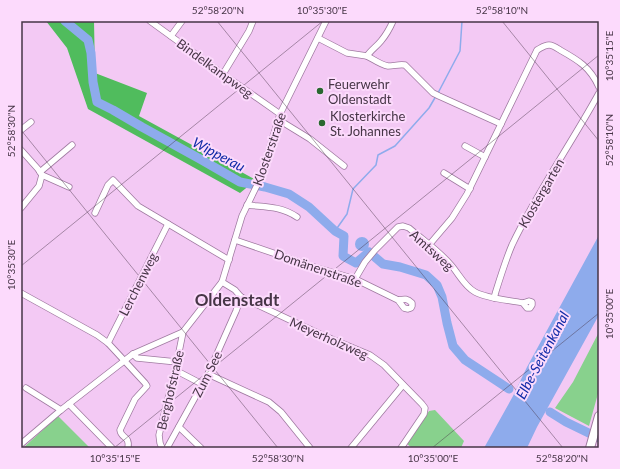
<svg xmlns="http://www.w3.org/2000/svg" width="620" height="469" font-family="Lato,sans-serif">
<rect width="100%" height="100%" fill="#f3c9f4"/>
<g fill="#88d18d">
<polygon points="599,332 599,390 589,426 555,408 573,382"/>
<polygon points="435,410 464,441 461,448 412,448 407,444 429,411"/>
<polygon points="58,416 90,448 23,448"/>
</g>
<polygon fill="#50bc5d" points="46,21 94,21 95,73 147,93 139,116 256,180 240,193 88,109 67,48"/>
<g fill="#8eabec">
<polygon points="599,235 599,315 537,427 527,448 484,448 513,396 527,367"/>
<circle cx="362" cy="244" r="7"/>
</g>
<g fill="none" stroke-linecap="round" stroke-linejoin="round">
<g stroke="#8eabec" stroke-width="1.5">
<polyline points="438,93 460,51 462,21"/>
<polyline points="335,231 347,214 353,189 376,165 378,155 395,146 429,108 436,96"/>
</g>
<g stroke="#8eabec" stroke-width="9">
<polyline points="65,21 88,40 91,53 93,82 97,102 113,110 142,127 200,159 240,182 265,187 289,194 309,207 335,231 344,236 343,256 356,263 369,252 383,264 400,267 426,275 437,285 442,297 447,323 453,346 465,360 509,389"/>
<polyline points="550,412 566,422 599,438"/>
</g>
<g stroke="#a07aa1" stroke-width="7">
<g id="minor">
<polyline points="150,21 223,74 280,114"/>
<polyline points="171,36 182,21"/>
<path d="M318,38L347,53L367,56C371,50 376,47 381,41C386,35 390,28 393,21"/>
<path d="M367,56C373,59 381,65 388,66C394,66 399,64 405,65L433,93L439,96L501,124"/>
<polyline points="223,74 249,31 253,21"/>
<polyline points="279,120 310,139 344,166"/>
<polyline points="21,130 31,122"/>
<polyline points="465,146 485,157"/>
<polyline points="21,150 38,169 42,175 39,186 21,208"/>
<polyline points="40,172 72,145"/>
<polyline points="444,173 470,189"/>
<polyline points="42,175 69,187"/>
<path d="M247,205C265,207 281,206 297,217"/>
<polyline points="95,213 108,185 113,180 138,206 229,260"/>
<path d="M235,240L311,266L355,279L398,300L404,308L408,309L411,308L412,306V303C407,298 404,299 398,300"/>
<path d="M429,245L452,218L467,194L537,50C541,48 544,45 549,45C553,45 557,48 560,50C578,60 590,67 599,87"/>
<path d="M355,279L365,262L375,250L398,227L403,226L409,228C423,240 439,251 451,265C459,274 464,286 475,292C488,299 509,300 523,303L529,301L532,302V305L530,308H527L523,303"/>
<polyline points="222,282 235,290 241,297"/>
<path d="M21,293L97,335L108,343L145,383L147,386L135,399L120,430C121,439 130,435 128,448"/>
<polyline points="241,297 322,335 370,355 384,365 422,404 425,408 424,414 401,448"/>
<path d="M494,298L496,291C501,275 506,259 512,245C537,192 571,144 599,93"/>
<polyline points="108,343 168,224"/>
<polyline points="133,354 137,358 177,362"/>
<polyline points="175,370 202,384"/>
<polyline points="208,374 269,402 281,412 310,448"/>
<polyline points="26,388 61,410"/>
<polyline points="69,404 112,448"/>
<polyline points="179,427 201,448"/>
<polyline points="21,444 61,410 133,354 183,332 222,282 242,216 260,179 280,114 326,21"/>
<polyline points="162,448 160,443 159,435 177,362 183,332"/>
<polyline points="167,448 208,374 236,311 241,297"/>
<polyline points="351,448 403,385"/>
</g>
</g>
<g stroke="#a07aa1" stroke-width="10">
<polyline id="highway" points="590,448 599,416"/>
</g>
<use href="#minor" stroke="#fff" stroke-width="5.5"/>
<use href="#highway" stroke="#fff" stroke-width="8"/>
</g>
<path fill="none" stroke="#463546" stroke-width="1" stroke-opacity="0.45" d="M217,21L563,448M502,21L599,141M21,130L278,448M21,266L323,21M114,448L599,55M432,448L599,313"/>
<g fill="#296730" stroke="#fcdafc" stroke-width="1.5">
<circle cx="320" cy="91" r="4"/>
<circle cx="322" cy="123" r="4"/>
</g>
<g text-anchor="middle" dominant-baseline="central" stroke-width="4" stroke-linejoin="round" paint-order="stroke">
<g font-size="13" fill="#463546" stroke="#fcdafc">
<text transform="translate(215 68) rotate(36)">Bindelkampweg</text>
<text transform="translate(269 149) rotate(-71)">Klosterstraße</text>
<text transform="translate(541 193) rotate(-60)">Klostergarten</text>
<text transform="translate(432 250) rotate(42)">Amtsweg</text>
<text transform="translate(318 268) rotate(19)">Domänenstraße</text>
<text transform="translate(138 284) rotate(-63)">Lerchenweg</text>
<text transform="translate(329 338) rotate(24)">Meyerholzweg</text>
<text transform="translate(207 374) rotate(-63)">Zum See</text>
<text transform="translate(170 390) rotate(-77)">Berghofstraße</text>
</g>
<g font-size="13" fill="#463546" stroke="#fcdafc" text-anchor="start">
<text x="328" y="84">Feuerwehr<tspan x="328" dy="15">Oldenstadt</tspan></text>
<text x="330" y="116">Klosterkirche<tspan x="330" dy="15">St. Johannes</tspan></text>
</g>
<g font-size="14" font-style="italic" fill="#102ba7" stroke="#fcdafc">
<text transform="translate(219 154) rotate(28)">Wipperau</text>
<text transform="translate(542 355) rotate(-62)">Elbe-Seitenkanal</text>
</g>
<g font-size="17" font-weight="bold" fill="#463546" stroke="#fcdafc">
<text x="237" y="299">Oldenstadt</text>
</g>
</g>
<rect width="620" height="469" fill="none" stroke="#fcdafc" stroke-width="44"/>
<rect x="22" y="22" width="576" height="425" fill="none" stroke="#463546" stroke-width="1.5"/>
<g font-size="10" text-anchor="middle" fill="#463546">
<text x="218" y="14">52°58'20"N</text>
<text x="322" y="14">10°35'30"E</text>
<text x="502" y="14">52°58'10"N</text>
<text transform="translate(609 56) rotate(-90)" y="4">10°35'15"E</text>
<text transform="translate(11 131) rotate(-90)" y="4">52°58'30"N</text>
<text transform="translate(609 140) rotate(-90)" y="4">52°58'10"N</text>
<text transform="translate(11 265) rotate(-90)" y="4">10°35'30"E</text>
<text transform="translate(609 314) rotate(-90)" y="4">10°35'00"E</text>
<text x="115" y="462">10°35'15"E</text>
<text x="278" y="462">52°58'30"N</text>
<text x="433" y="462">10°35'00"E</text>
<text x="562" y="462">52°58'20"N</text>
</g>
</svg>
